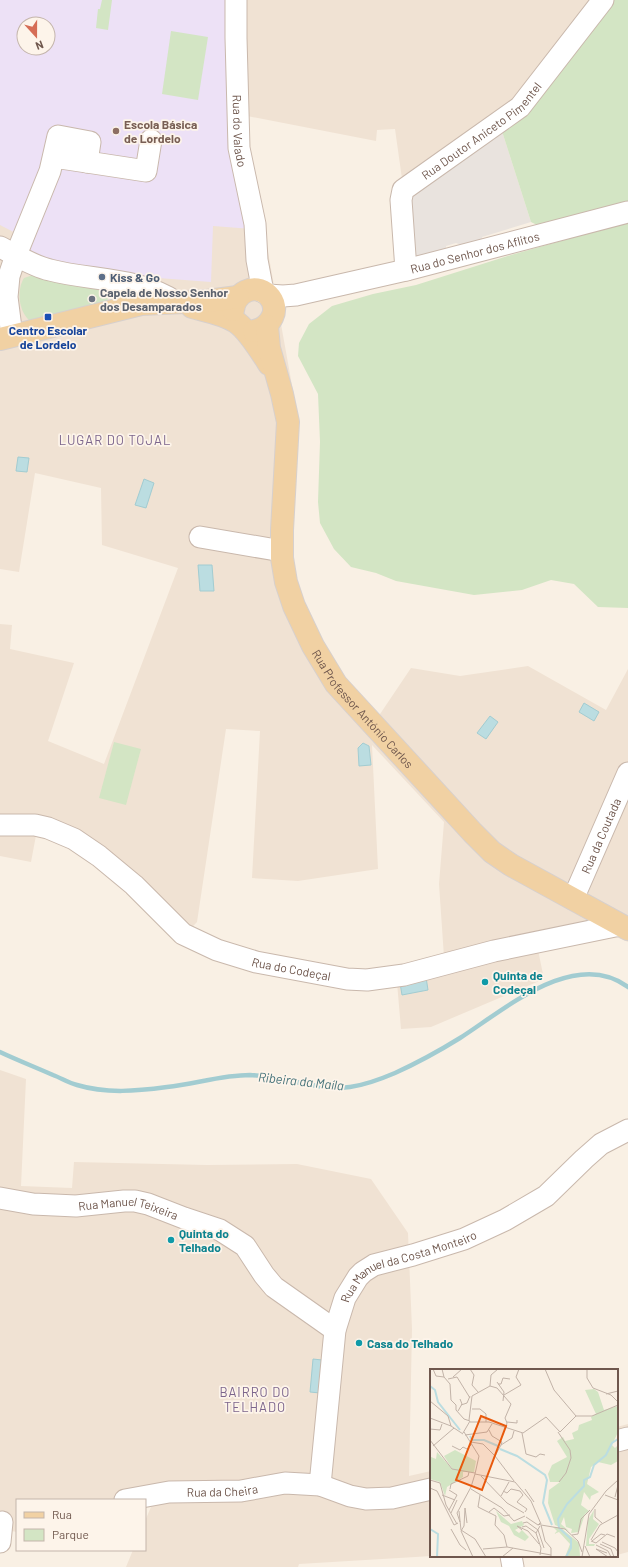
<svg xmlns="http://www.w3.org/2000/svg" width="628" height="1567" font-family="Barlow,sans-serif">
<rect width="100%" height="100%" fill="#f9f0e4"/>
<g fill="#f0e2d3" fill-rule="evenodd">
<path d="M0,0H614L541,90L404,193L395,129L377,130L376,141L247,116L246,130L299,424L291,556L295,588L328,660L376,720L411,668L460,676L528,666L606,710L628,669V942L614,936L538,950L544,979L431,1027L401,1029L396,971L444,957L439,884L444,822L372,745L378,869L298,881L252,878L260,731L226,729L197,922L181,939L119,877L37,830L31,862L0,856V624L12,625L10,649L74,663L48,741L104,764L178,568L102,545L101,488L35,473L19,572L0,569ZM24,24H48V48H24Z"/>
<polygon points="0,1070 26,1079 21,1186 72,1188 74,1162 207,1165 297,1164 371,1179 408,1233 412,1329 409,1476 431,1471 432,1556 299,1564 298,1567 126,1567 133,1550 145,1550 145,1521 151,1507 145,1508 145,1500 17,1500 17,1532 0,1529"/>
<polygon points="628,1424 628,1552 617,1555 617,1427"/>
</g>
<polygon fill="#e9e3de" points="500,125 531,222 482,237 483,243 466,247 456,243 446,246 446,253 409,263 404,193"/>
<path fill="#ede1f6" fill-rule="evenodd" d="M0,0H228L252,229L213,226L211,282L145,277L42,263L30,253L31,241L0,225ZM24,24H48V48H24Z"/>
<g fill="#d3e5c4">
<polygon points="102,0 112,0 108,30 96,28 98,9 100,9"/>
<polygon points="614,0 628,0 628,206 543,228 531,222 500,125 541,90"/>
<polygon points="171,31 208,37 198,100 162,94"/>
<polygon points="628,222 628,608 598,607 574,584 551,580 522,590 474,595 396,581 376,573 351,567 334,549 320,523 318,502 320,442 318,394 298,356 299,343 309,324 332,306 373,294 416,285 511,255"/>
<path d="M33,275L107,287L108,306L30,321C19,312 16,291 24,278Z"/>
<polygon points="114,742 141,749 126,805 99,798"/>
</g>
<g fill="#bbdde1" stroke="#a2ccd1">
<polygon points="18,457 29,458 27,472 16,471"/>
<polygon points="144,479 154,483 146,508 135,505"/>
<polygon points="198,565 212,565 214,591 200,591"/>
<polygon points="584,703 599,712 594,721 579,712"/>
<polygon points="490,716 498,722 486,739 477,733"/>
<polygon points="363,743 369,746 371,765 359,766 358,748"/>
<polygon points="426,977 428,990 402,995 400,983"/>
<polygon points="313,1359 322,1360 320,1393 310,1392"/>
</g>
<g fill="none" stroke-linecap="round" stroke-linejoin="round">
<path stroke="#a2ccd1" stroke-width="4.5" d="M0,1052C17,1060 35,1067 53,1075C61,1078 69,1083 77,1085C107,1094 137,1091 167,1087C195,1084 222,1075 250,1075C283,1076 317,1091 350,1087C365,1085 381,1079 395,1073C417,1063 439,1051 460,1038C504,1010 575,947 628,987"/>
<g stroke="#c9b8ac" stroke-width="23">
<g id="minor">
<path id="s1" d="M236,0V38L239,148L255,224L257,260L263,292"/>
<polyline points="87,162 146,171 151,140"/>
<path d="M0,247C16,255 32,266 50,270C92,281 138,277 176,302"/>
<path id="s2" d="M406,270L401,200L403,190L520,107L603,0"/>
<path id="s3" d="M268,295L283,296L296,295L406,270L628,212"/>
<polyline points="12,336 7,297 9,276 16,255 50,171 58,136 90,142 87,162 54,157"/>
<polyline points="200,537 282,551"/>
<path id="s4" d="M0,825H35L48,828L74,839L99,856L134,885L183,934L217,950L256,962L347,979L367,980L404,975L494,951L620,925"/>
<path id="s5" d="M573,899L628,773"/>
<path id="s6" d="M0,1198L33,1204L76,1206L124,1201H135L148,1204L184,1218L220,1230L245,1246L264,1275L274,1287L335,1330"/>
<polyline points="617,1441 628,1438"/>
<path id="s7" d="M320,1485L335,1330L345,1298L358,1277L363,1272L374,1265L413,1255L464,1239L505,1220L546,1196L584,1159L601,1144L628,1130"/>
<path id="s8" d="M125,1500L169,1492L241,1491L285,1483L320,1485L350,1496L366,1499L392,1498L431,1489"/>
<polyline points="0,1542 2,1522"/>
<polyline points="511,1556 513,1567"/>
</g>
</g>
<g stroke="#d7d0cd" stroke-width="24">
<g id="major">
<path d="M192,307C207,311 224,314 236,322C247,329 262,353 269,364"/>
<path d="M233,310C235,293 254,282 268,295C282,309 270,328 254,331"/>
<path id="s9" d="M267,326L269,348L282,394L288,422L282,530V558L286,582L294,606L313,646L336,684L473,833L492,852L511,865L628,929"/>
<polyline points="0,339 141,304 207,301 238,297"/>
</g>
</g>
<use href="#minor" stroke="#fff" stroke-width="21"/>
<use href="#major" stroke="#f1d1a3" stroke-width="22"/>
</g>
<circle fill="#8d6e63" stroke="#fdf4ea" stroke-width="1.5" cx="116" cy="131" r="4"/>
<circle fill="#5c6f8a" stroke="#fdf4ea" stroke-width="1.5" cx="102" cy="277" r="4"/>
<circle fill="#6b7280" stroke="#fdf4ea" stroke-width="1.5" cx="92" cy="299" r="4"/>
<rect fill="#1a4fb4" stroke="#fdf4ea" stroke-width="1.5" x="44" y="313" width="8" height="8" rx="2"/>
<g fill="#0f9aa8" stroke="#fdf4ea" stroke-width="1.5">
<circle cx="485" cy="982" r="4"/>
<circle cx="171" cy="1240" r="4"/>
<circle cx="359" cy="1343" r="4"/>
</g>
<g text-anchor="middle" dominant-baseline="central" stroke-width="3.5" stroke-linejoin="round" paint-order="stroke">
<g font-size="12" font-weight="bold" fill="#785e54" stroke="#fdf4ea" text-anchor="start">
<text x="124" y="124">Escola Básica<tspan x="124" dy="14">de Lordelo</tspan></text>
</g>
<g font-size="12" fill="#6f574d" stroke="#fdf4ea">
<text stroke="none"><textPath href="#s2" startOffset="179">Rua Doutor Aniceto Pimentel</textPath></text>
<text stroke="none"><textPath href="#s1" startOffset="131">Rua do Valado</textPath></text>
<text stroke="none"><textPath href="#s3" startOffset="212">Rua do Senhor dos Aflitos</textPath></text>
<text stroke="none"><textPath href="#s9" startOffset="409">Rua Professor António Carlos</textPath></text>
<text stroke="none"><textPath href="#s5" startOffset="69">Rua da Coutada</textPath></text>
<text stroke="none"><textPath href="#s4" startOffset="336">Rua do Codeçal</textPath></text>
<text stroke="none"><textPath href="#s6" startOffset="130">Rua Manuel Teixeira</textPath></text>
<text stroke="none"><textPath href="#s7" startOffset="263">Rua Manuel da Costa Monteiro</textPath></text>
<text stroke="none"><textPath href="#s8" startOffset="98">Rua da Cheira</textPath></text>
</g>
<g font-size="12" font-weight="bold" fill="#4e5e75" stroke="#fdf4ea" text-anchor="start">
<text x="110" y="277">Kiss &amp; Go</text>
</g>
<g font-size="12" font-weight="bold" fill="#5b616d" stroke="#fdf4ea" text-anchor="start">
<text x="100" y="292">Capela de Nosso Senhor<tspan x="100" dy="14">dos Desamparados</tspan></text>
</g>
<g font-size="12" font-weight="bold" fill="#164399" stroke="#fdf4ea">
<text x="48" y="330">Centro Escolar<tspan x="48" dy="14">de Lordelo</tspan></text>
</g>
<g font-size="12" font-weight="bold" fill="#0d838f" stroke="#fdf4ea" text-anchor="start">
<text x="493" y="975">Quinta de<tspan x="493" dy="14">Codeçal</tspan></text>
<text x="179" y="1233">Quinta do<tspan x="179" dy="14">Telhado</tspan></text>
<text x="367" y="1343">Casa do Telhado</text>
</g>
<g font-size="13" letter-spacing="1" fill="#7c658c" stroke="#fdf4ea">
<text x="115" y="440">LUGAR DO TOJAL</text>
<text x="255" y="1392">BAIRRO DO<tspan x="255" dy="15">TELHADO</tspan></text>
</g>
<g font-size="13" font-style="italic" fill="#46737a" stroke="#fdf4ea">
<text transform="translate(301 1081) rotate(6)">Ribeira da Maíla</text>
</g>
</g>
<g transform="translate(430 1369)">
<rect width="188" height="188" fill="#f9f0e4"/>
<path d="M164,20L168,23L174,41L188,37V63L182,76L185,79L188,76V92L181,96L168,93L161,98L157,115L169,123L161,127L160,131L154,123L151,136L159,142L155,145L149,163L141,164L142,160L136,158L134,148L131,155L139,162L125,156L118,134L119,121L130,113H120L118,105L122,96L137,88L127,72L133,68L135,72L144,70L142,64L148,61L149,56L162,51L161,48L166,45L155,21ZM25,81L46,92L44,103H33V108L17,118L15,127L10,113L0,110L1,88L6,90L7,83L23,101L14,87ZM164,141L163,150L169,155L159,170V175H165L164,177H156L158,151ZM66,142L81,155L92,152L94,156L85,161L89,164L92,161L99,168L95,172L84,166L79,157L71,153ZM123,158L131,159L149,174L150,187L135,188L140,175L129,163L124,165L127,162Z" fill="#d3e5c4"/>
<path fill="none" stroke="#bbdde1" stroke-width="2" d="M0,17L5,21L8,33L30,61M40,67L42,71H54L68,77M70,80L87,87L115,106L117,111L113,134L122,156M0,160L8,165L7,188M136,188L141,179V170L129,159L128,150L137,135L154,117V111L160,108L164,96L176,86L182,74L188,70"/>
<path fill="none" stroke="#c2b3a8" stroke-width="1" d="M3,0L6,7L14,8M12,0L14,8L20,15L21,31L26,36V41L34,50L40,52L33,64M40,0L44,6L42,16L48,23M115,0L124,21L146,47M157,0V9L163,19L181,26L188,33M23,8L32,0M18,10L27,8L40,29M67,13L74,23L73,32M68,15H71L73,9L80,10M60,17L61,6L68,0M176,25L188,22M74,26L91,16L86,8L89,0M0,32L18,47L21,57M31,36L37,34L40,27M42,40H50L56,45V53M28,42L32,35L30,30M146,47H162L188,36M0,49L21,57L33,65M39,51L42,27L60,17L67,19L81,35L75,49L77,54L76,58M40,53H59L93,64L116,48L130,63L146,47M77,53L87,54V51M0,60L10,61L12,55M59,61L62,67L72,73L71,76M84,62L82,69L71,76L65,87L84,112M34,63L49,87L45,105L85,113L101,132L111,155L108,156L110,154M128,63L140,81L141,89L136,104L129,113M92,64L96,85L106,88L110,85L115,86M35,66L57,63L62,55M0,71L22,100L45,104M41,73L53,75L65,87M3,77L24,59M22,77L30,81L33,78L37,80L42,75M51,107L77,134L94,144M0,111L10,114L16,136L27,155M0,119L7,122L24,156L28,154M20,120L21,115L38,107L39,103M41,120L72,139L84,152L95,147M95,120L104,133M73,122L77,124L81,120L90,122L93,126M12,126L25,131M50,126L48,138L66,147L65,156L74,166L77,178M93,126L87,133L97,140L95,143M175,126L188,131M71,127L79,113M185,128L188,116M165,140V148L172,154M19,141L27,126L19,121M29,142L31,161L45,170L56,188M59,143L64,139L74,147L80,146M21,144L27,131M96,148L108,156M30,153L27,144L41,118L45,105M37,154L35,139L34,157L31,162L43,188M93,154L97,153L108,161M111,156L115,172L121,179V188M111,156L135,160L148,172L152,183M110,157L106,164L111,179L110,186M92,158L96,157L106,164M21,160L30,176L36,181M92,161L87,157L98,162L109,175M108,161L114,179M142,166L148,165L151,150L160,141M161,171L170,156L188,146M161,172L166,174L177,165L185,168M162,172L171,165L175,166M172,173L185,179L188,183M170,175L181,180L184,188M166,176L178,182L181,188M155,177L160,188M53,180L77,178L121,186M177,184L166,180L178,188M72,188L83,179M152,188L159,145L176,122L188,111"/>
<path fill="#e8590c" fill-opacity="0.15" stroke="#e8590c" stroke-width="2" d="M51,47L76,57L52,121L26,111Z"/>
<rect width="188" height="188" fill="none" stroke="#6f574d" stroke-width="2"/>
</g>
<rect x="16" y="1499" width="130" height="52" fill="#fdf4ea" stroke="#c4b5ab"/>
<rect x="24" y="1512" width="20" height="6" fill="#f1d1a3" stroke="#c4b5ab"/>
<text x="52" y="1519" font-size="12" fill="#6f574d">Rua</text>
<rect x="24" y="1529" width="20" height="12" fill="#d3e5c4" stroke="#c4b5ab"/>
<text x="52" y="1539" font-size="12" fill="#6f574d">Parque</text>
<g transform="translate(36 36) rotate(159)"><circle r="19" fill="#fdf4ea" stroke="#c4b5ab"/>
<path d="M0-3L7 15L0 10L-7 15Z" fill="#d66d56"/>
<text y="-6" font-size="11" font-weight="bold" text-anchor="middle" fill="#6f574d">N</text>
</g>
</svg>
